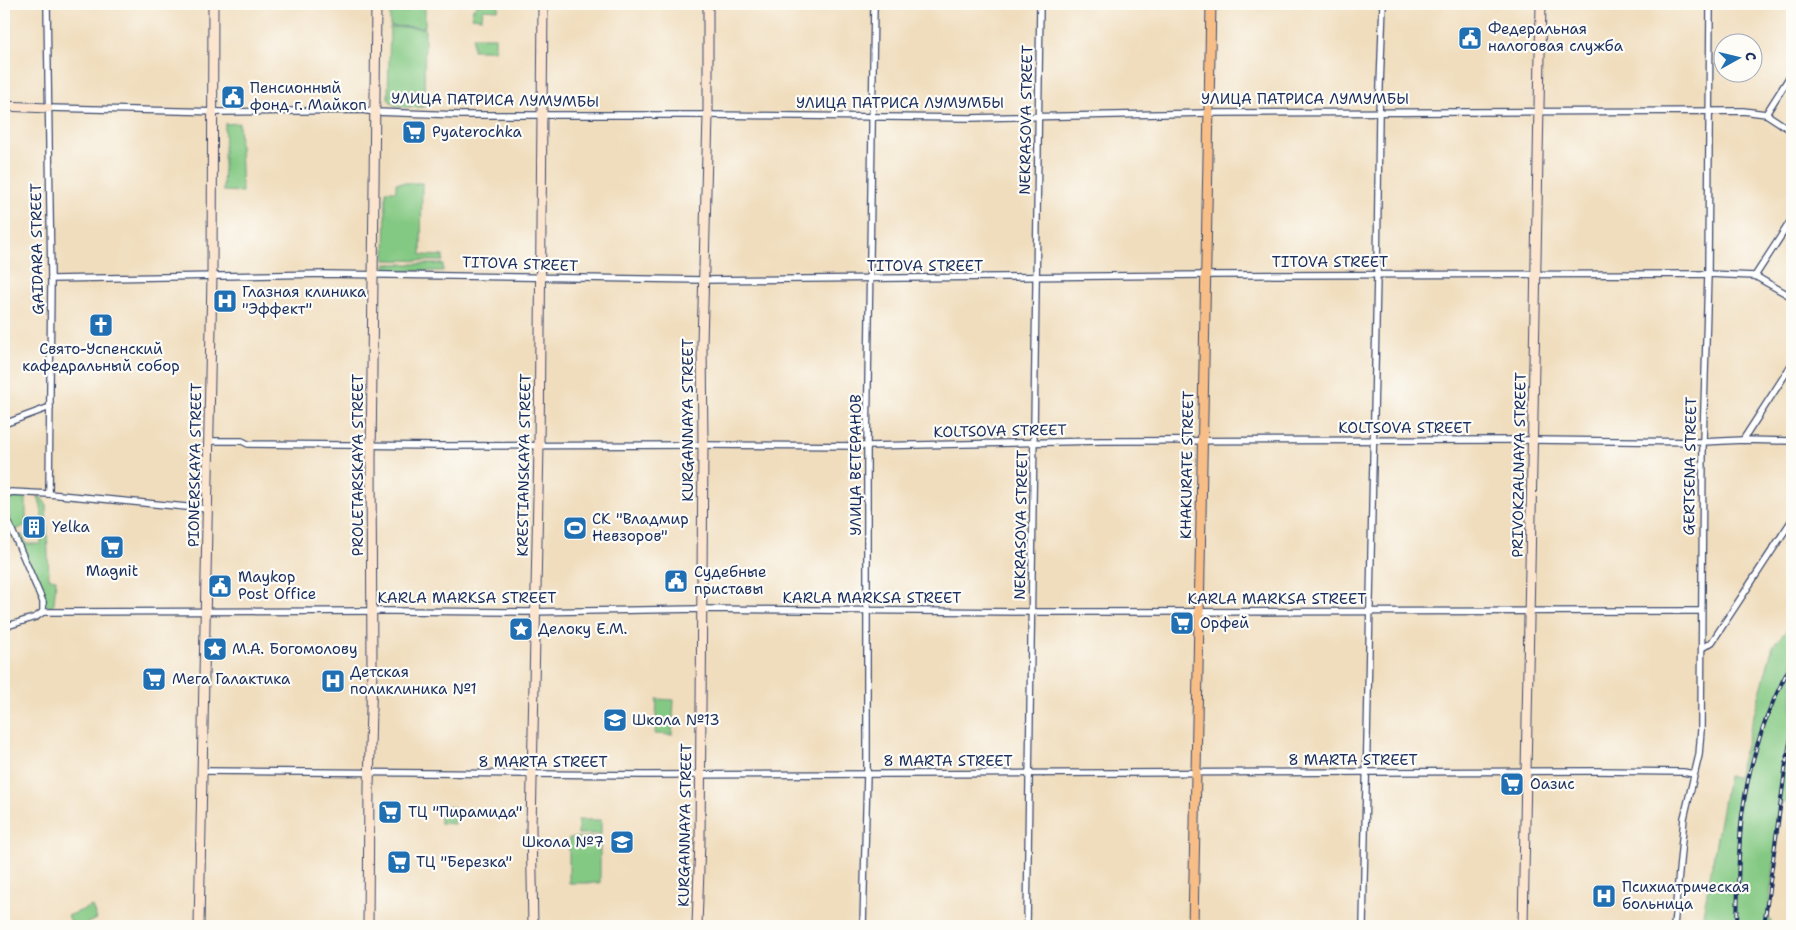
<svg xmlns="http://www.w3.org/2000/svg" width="1796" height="930" font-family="'Shantell Sans',sans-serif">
<rect width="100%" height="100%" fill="#fdfcf7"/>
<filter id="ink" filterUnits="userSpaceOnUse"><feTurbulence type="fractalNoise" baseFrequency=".02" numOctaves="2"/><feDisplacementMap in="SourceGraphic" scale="10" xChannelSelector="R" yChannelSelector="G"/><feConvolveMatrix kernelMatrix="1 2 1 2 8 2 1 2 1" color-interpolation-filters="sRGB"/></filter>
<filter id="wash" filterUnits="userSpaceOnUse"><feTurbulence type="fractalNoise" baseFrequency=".0096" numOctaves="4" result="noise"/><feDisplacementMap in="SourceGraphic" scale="20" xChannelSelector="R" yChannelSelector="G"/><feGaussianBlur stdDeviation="1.12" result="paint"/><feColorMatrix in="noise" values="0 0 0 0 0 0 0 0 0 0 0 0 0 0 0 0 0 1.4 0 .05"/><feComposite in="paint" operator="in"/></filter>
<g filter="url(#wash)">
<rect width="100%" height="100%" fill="#f0ddbd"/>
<g fill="#84c983" stroke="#507c70">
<polygon points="409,4 425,4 425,27 390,26 390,11 409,11"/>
<polygon points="476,4 499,4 498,10 483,9 482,18 472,17 473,8 476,8"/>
<path d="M390,27L425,28L424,107C412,107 393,110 388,98Z"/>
<rect x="473" y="37" width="22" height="13"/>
<polygon points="239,123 242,192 223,191 225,124"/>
<polygon points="396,183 422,183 421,255 443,256 443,261 385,260 386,191 396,191"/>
<polygon points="385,264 443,264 443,271 389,271 385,268"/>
<path d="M19,495H26V525L14,531C9,518 0,501 19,495Z"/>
<path d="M37,495L41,497L46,504L49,578L56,579L54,604L52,607H47L17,537L22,535L27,544H41C41,529 45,509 37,495Z"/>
<polygon points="1792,624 1792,800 1781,804 1768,916 1773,926 1701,926 1728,776 1737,777 1773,646"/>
<polygon points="657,699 674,700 672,735 655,734"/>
<polygon points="440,806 454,807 454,824 440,823"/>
<rect x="578" y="820" width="23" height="14"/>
<polygon points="600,837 600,883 569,883 569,838"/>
<polygon points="92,906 97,919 79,926 73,926 68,916"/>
</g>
</g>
<g filter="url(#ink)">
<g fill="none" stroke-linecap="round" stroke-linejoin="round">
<g stroke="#3b496c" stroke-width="8">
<g id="street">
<polyline points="47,4 51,279 49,494"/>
<polyline points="48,108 222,112 362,110 375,112 460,115 708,115 970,118 1208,113 1743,111 1766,114 1792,131"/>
<polyline points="1766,114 1792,73"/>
<polyline points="1755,276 1792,219"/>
<polyline points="51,279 325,274 704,280 1205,275 1708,274 1755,276 1792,297"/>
<polyline points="4,424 50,407"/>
<polyline points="1743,440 1792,364"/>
<polyline points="209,441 242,441 248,444 438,446 703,445 867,446 1101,441 1533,440 1703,442 1743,440 1792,441"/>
<polyline points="4,496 11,492 49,494 208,509"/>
<polyline points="4,512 43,602 43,612"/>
<polyline points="43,612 388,611 526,612 700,609 1032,612 1701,611"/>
<polyline points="4,627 36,617 43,612"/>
<polyline points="1702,648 1712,642 1792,520"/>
<polyline points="202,771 644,775 1597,771 1683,772 1694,774"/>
<polyline points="863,926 867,773 867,446 874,4"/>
<polyline points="1027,926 1040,4"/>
<polyline points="1363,926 1377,275 1379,113 1383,4"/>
<polyline points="1674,926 1684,818 1699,755 1701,730 1703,442 1708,274 1710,4"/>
</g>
</g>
<g stroke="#3b496c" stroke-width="11">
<g id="secondary">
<polyline points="4,106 48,108"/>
<polyline points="199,926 212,276 213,4"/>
<polyline points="368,926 369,787 372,670 371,460 376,4"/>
<polyline points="533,926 531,828 539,446 543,4"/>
<polyline points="697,926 700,840 703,445 702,344 708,115 708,4"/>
<polyline points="1523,926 1541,4"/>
</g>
</g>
<g stroke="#3b496c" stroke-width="11">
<polyline id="primary" points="1193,926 1211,4"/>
</g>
<use href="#street" stroke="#fff" stroke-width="5.5"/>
<use href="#secondary" stroke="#fce5cf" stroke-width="9"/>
<use href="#primary" stroke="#f7be88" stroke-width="9"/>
<g stroke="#1b2f5e" stroke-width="4">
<g id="rail">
<path d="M1737,926C1738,889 1738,852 1742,815C1749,762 1766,710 1792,663"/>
<polyline points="1764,926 1786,763 1792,733"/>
</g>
</g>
<use href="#rail" stroke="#fdfcf7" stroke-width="2" stroke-dasharray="5.5" stroke-linecap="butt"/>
</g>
</g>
<defs>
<g id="civic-square" transform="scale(1.25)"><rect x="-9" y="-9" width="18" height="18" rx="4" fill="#1f6fb2" stroke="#fdfcf7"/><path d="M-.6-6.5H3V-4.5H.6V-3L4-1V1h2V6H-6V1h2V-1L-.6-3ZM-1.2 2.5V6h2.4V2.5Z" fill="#fff"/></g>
<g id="supermarket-square" transform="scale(1.25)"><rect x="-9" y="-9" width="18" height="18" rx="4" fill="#1f6fb2" stroke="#fdfcf7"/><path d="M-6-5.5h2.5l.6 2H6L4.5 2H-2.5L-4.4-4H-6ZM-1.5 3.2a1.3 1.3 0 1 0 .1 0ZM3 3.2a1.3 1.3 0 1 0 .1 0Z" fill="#fff"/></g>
<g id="hospital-square" transform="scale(1.25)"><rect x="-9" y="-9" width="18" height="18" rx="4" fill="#1f6fb2" stroke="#fdfcf7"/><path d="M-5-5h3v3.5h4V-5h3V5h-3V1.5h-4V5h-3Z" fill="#fff"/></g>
<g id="church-square" transform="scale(1.25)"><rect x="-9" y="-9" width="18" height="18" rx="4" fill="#1f6fb2" stroke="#fdfcf7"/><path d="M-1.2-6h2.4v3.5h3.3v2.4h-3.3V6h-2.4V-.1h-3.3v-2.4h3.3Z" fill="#fff"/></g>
<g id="building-square" transform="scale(1.25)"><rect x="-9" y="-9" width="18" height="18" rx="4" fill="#1f6fb2" stroke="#fdfcf7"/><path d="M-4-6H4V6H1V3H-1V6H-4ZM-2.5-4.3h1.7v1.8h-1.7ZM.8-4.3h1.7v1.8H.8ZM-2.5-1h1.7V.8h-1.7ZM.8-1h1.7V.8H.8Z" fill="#fff"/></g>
<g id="stadium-square" transform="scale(1.25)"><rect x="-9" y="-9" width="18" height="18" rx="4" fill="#1f6fb2" stroke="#fdfcf7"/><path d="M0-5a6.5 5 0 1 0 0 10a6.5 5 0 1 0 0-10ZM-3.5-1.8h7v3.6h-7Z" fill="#fff"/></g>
<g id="sight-square" transform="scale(1.25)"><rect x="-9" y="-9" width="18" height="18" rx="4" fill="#1f6fb2" stroke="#fdfcf7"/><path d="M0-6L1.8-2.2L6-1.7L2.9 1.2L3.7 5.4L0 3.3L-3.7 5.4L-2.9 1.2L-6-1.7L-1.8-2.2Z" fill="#fff"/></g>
<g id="school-square" transform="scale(1.25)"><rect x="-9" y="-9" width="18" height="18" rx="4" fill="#1f6fb2" stroke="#fdfcf7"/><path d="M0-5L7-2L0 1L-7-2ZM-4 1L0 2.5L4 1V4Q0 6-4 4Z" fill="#fff"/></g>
</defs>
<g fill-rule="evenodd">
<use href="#civic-square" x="1470" y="38"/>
<use href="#civic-square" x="233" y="97"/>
<use href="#supermarket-square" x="414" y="132"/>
<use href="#hospital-square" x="225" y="301"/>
<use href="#church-square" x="101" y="325"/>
<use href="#building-square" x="34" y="527"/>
<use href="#stadium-square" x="575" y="528"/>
<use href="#supermarket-square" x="112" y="547"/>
<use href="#civic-square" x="676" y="581"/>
<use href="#civic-square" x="220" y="586"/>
<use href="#supermarket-square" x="1182" y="623"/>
<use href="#sight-square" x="521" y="629"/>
<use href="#sight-square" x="215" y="649"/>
<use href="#supermarket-square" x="154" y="679"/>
<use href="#hospital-square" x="333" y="681"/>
<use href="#school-square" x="615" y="720"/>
<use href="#supermarket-square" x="1512" y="784"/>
<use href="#supermarket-square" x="390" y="812"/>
<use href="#school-square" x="622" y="842"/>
<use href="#supermarket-square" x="399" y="862"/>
<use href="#hospital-square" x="1604" y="896"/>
</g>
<g text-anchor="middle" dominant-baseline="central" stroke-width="4.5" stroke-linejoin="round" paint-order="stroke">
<g font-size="15" fill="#1b2f5e" stroke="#fdfcf7" text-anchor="start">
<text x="1488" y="29">Федеральная<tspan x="1488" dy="17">налоговая служба</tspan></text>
<text x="250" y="88">Пенсионный<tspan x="250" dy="17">фонд г. Майкоп</tspan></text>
<text x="432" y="132">Pyaterochka</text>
<text x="242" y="292">Глазная клиника<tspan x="242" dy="17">"Эффект"</tspan></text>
<text x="101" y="349" text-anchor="middle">Свято-Успенский<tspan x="101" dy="17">кафедральный собор</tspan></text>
<text x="592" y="519">СК "Владмир<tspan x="592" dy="17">Невзоров"</tspan></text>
<text x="52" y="527">Yelka</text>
<text x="112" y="571" text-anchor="middle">Magnit</text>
<text x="694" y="572">Судебные<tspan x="694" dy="17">приставы</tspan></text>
<text x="238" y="577">Maykop<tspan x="238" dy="17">Post Office</tspan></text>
<text x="1200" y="623">Орфей</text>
<text x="538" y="629">Делоку Е.М.</text>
<text x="232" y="649">М.А. Богомолову</text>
<text x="350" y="672">Детская<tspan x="350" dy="17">поликлиника №1</tspan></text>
<text x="172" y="679">Мега Галактика</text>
<text x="632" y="720">Школа №13</text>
<text x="1530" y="784">Оазис</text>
<text x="408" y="812">ТЦ "Пирамида"</text>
<text x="604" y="842" text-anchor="end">Школа №7</text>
<text x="416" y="862">ТЦ "Березка"</text>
<text x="1622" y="887">Психиатрическая<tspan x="1622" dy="17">больница</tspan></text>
</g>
<g font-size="15" fill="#1b2f5e" stroke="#fdfcf7">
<text x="1305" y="99">УЛИЦА ПАТРИСА ЛУМУМБЫ</text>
<text transform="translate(495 100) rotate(1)">УЛИЦА ПАТРИСА ЛУМУМБЫ</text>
<text x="900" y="103">УЛИЦА ПАТРИСА ЛУМУМБЫ</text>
<text transform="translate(1026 120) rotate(-89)">NEKRASOVA STREET</text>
<text transform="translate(37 249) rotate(-91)">GAIDARA STREET</text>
<text x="1330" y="262">TITOVA STREET</text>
<text transform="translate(520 264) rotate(2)">TITOVA STREET</text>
<text x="925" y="266">TITOVA STREET</text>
<text transform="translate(688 420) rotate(-90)">KURGANNAYA STREET</text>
<text x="1405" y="428">KOLTSOVA STREET</text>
<text transform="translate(1000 431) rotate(-1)">KOLTSOVA STREET</text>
<text transform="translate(195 465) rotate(-89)">PIONERSKAYA STREET</text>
<text transform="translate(358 465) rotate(-90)">PROLETARSKAYA STREET</text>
<text transform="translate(524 465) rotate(-89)">KRESTIANSKAYA STREET</text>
<text transform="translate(856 465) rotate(-90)">УЛИЦА ВЕТЕРАНОВ</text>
<text transform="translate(1187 465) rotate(-89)">KHAKURATE STREET</text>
<text transform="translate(1519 465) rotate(-89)">PRIVOKZALNAYA STREET</text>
<text transform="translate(1690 466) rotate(-89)">GERTSENA STREET</text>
<text transform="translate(1021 525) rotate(-89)">NEKRASOVA STREET</text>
<text x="467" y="598">KARLA MARKSA STREET</text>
<text x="872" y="598">KARLA MARKSA STREET</text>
<text x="1277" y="599">KARLA MARKSA STREET</text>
<text x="1353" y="760">8 MARTA STREET</text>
<text x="948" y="761">8 MARTA STREET</text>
<text x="543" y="762">8 MARTA STREET</text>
<text transform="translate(685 825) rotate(-89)">KURGANNAYA STREET</text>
</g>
</g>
<rect width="1796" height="930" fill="none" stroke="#fdfcf7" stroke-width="20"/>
<g transform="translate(1738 58) rotate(82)"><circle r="24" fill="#fdfcf7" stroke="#a3aaba"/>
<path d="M0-4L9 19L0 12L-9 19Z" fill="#1f6fb2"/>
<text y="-8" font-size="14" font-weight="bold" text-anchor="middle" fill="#1b2f5e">С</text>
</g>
</svg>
